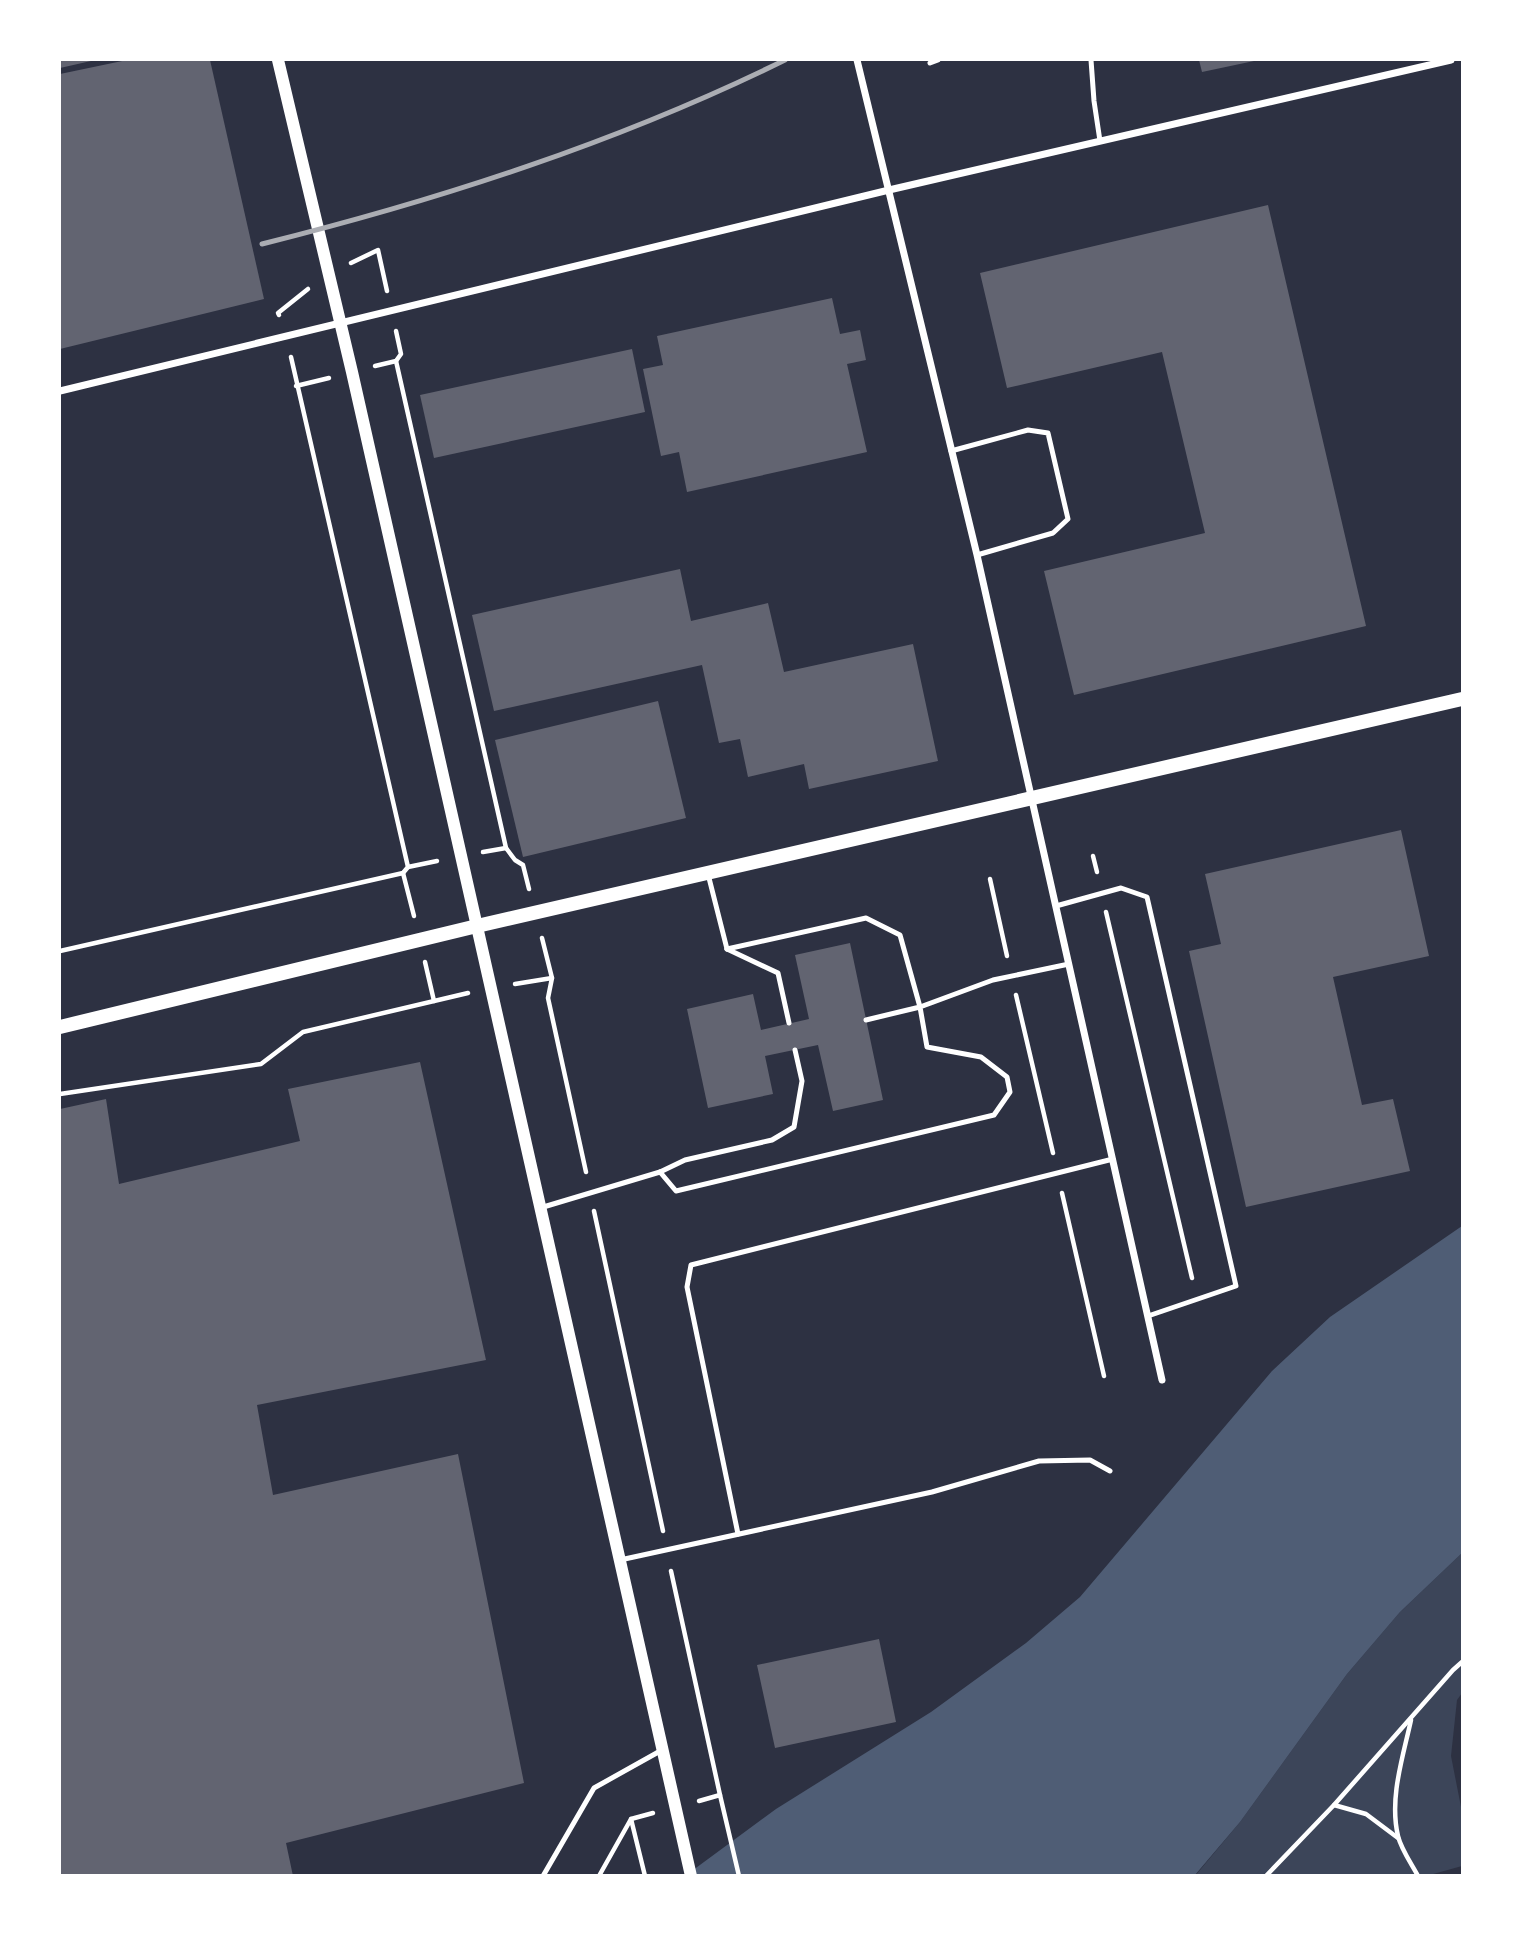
<svg xmlns="http://www.w3.org/2000/svg" width="1522" height="1935" font-family="'Work Sans',sans-serif">
<rect width="100%" height="100%" fill="#2d3142"/>
<polygon fill="#3c4559" points="1462,1553 1462,1693 1457,1700 1451,1756 1462,1812 1462,1866 1426,1876 1195,1876 1240,1822 1347,1674 1400,1612"/>
<polygon fill="#4f5d75" points="1462,1226 1462,1553 1400,1612 1347,1674 1240,1822 1195,1875 685,1876 776,1809 931,1712 1026,1643 1080,1597 1272,1371 1330,1317"/>
<g fill="#626471">
<polygon points="60,60 91,60 91,61 60,68"/>
<polygon points="127,60 210,60 264,299 60,349 60,74"/>
<polygon points="1199,60 1254,60 1254,61 1202,72"/>
<polygon points="1268,205 1366,626 1074,695 1044,571 1205,533 1162,352 1007,388 980,273"/>
<polygon points="832,298 840,334 860,330 866,360 847,364 867,452 687,492 679,452 661,456 643,369 663,365 657,336"/>
<polygon points="632,349 645,412 434,458 420,395"/>
<polygon points="680,569 691,621 768,603 784,672 913,644 938,761 809,789 804,764 748,777 740,739 719,743 702,665 494,711 472,615"/>
<polygon points="658,701 686,818 523,857 495,740"/>
<polygon points="1401,830 1429,956 1333,977 1362,1105 1393,1099 1410,1171 1246,1207 1189,951 1221,944 1205,874"/>
<polygon points="850,943 883,1100 833,1111 818,1045 765,1056 773,1094 708,1108 687,1009 753,994 761,1030 809,1019 795,955"/>
<polygon points="420,1062 486,1360 257,1405 273,1495 458,1454 524,1783 286,1843 293,1876 60,1876 60,1109 106,1099 119,1184 300,1141 288,1089"/>
<polygon points="879,1639 896,1722 775,1748 757,1665"/>
</g>
<g fill="none" stroke-linecap="round" stroke-linejoin="round">
<g stroke="#fff" stroke-width="4.5">
<polyline points="351,263 378,250 387,291"/>
<polyline points="279,315 278,313 308,289"/>
<polyline points="396,361 506,848 515,860 523,865 529,889"/>
<polyline points="375,366 396,361 401,354 396,331"/>
<polyline points="296,386 329,378"/>
<polyline points="483,852 506,848"/>
<polyline points="1093,856 1097,872"/>
<polyline points="408,867 437,861"/>
<polyline points="403,873 414,916"/>
<polyline points="990,879 1007,956"/>
<polyline points="1106,912 1192,1278"/>
<polyline points="542,938 552,978 548,998 586,1172"/>
<polyline points="60,951 403,873 408,867 291,357"/>
<polyline points="425,962 434,1001"/>
<polyline points="515,984 552,978"/>
<polyline points="1016,995 1053,1153"/>
<polyline points="60,1094 261,1064 303,1032 468,993"/>
<polyline points="1062,1193 1104,1376"/>
<polyline points="594,1211 663,1531"/>
<polyline points="671,1571 720,1795"/>
<path d="M1411,1720C1403,1757 1389,1798 1398,1836C1401,1849 1411,1863 1418,1876"/>
<polyline points="699,1801 720,1795 739,1876"/>
<polyline points="1334,1805 1366,1814 1398,1838"/>
<polyline points="631,1819 645,1876"/>
<polyline points="599,1876 631,1819 653,1813"/>
<polyline points="1266,1876 1334,1805 1453,1670 1462,1662"/>
</g>
<g stroke="#fff" stroke-width="5">
<polyline points="1091,60 1094,101 1100,141"/>
<polyline points="930,63 938,60"/>
<polyline points="951,451 1028,430 1048,433 1068,519 1053,533 977,555"/>
<polyline points="708,874 727,949"/>
<polyline points="1056,906 1121,888 1147,897 1236,1286 1148,1316"/>
<polyline points="727,949 866,918 900,935 920,1007 866,1020"/>
<polyline points="727,949 778,973 789,1023"/>
<polyline points="660,1172 676,1191 994,1115 1010,1092 1007,1077 981,1057 927,1047 920,1007 993,980 1069,964"/>
<polyline points="540,1208 660,1172 685,1160 772,1140 794,1127 802,1081 795,1050"/>
<polyline points="738,1534 687,1287 691,1265 1113,1159"/>
<polyline points="620,1560 932,1492 1039,1461 1090,1460 1110,1471"/>
<polyline points="543,1876 594,1788 662,1750"/>
</g>
<g stroke="#fff" stroke-width="7">
<polyline points="857,60 977,555 1162,1380"/>
<polyline points="60,391 889,190 1451,60"/>
</g>
<polyline stroke="#fff" stroke-width="12" points="278,60 352,372 691,1876"/>
<polyline stroke="#fff" stroke-width="14" points="60,1027 477,926 1462,699"/>
<path stroke="#abadb3" stroke-width="5" d="M262,244C442,199 618,142 785,60"/>
</g>
<rect width="1522" height="1935" fill="none" stroke="#ffffff" stroke-width="122"/>
</svg>
